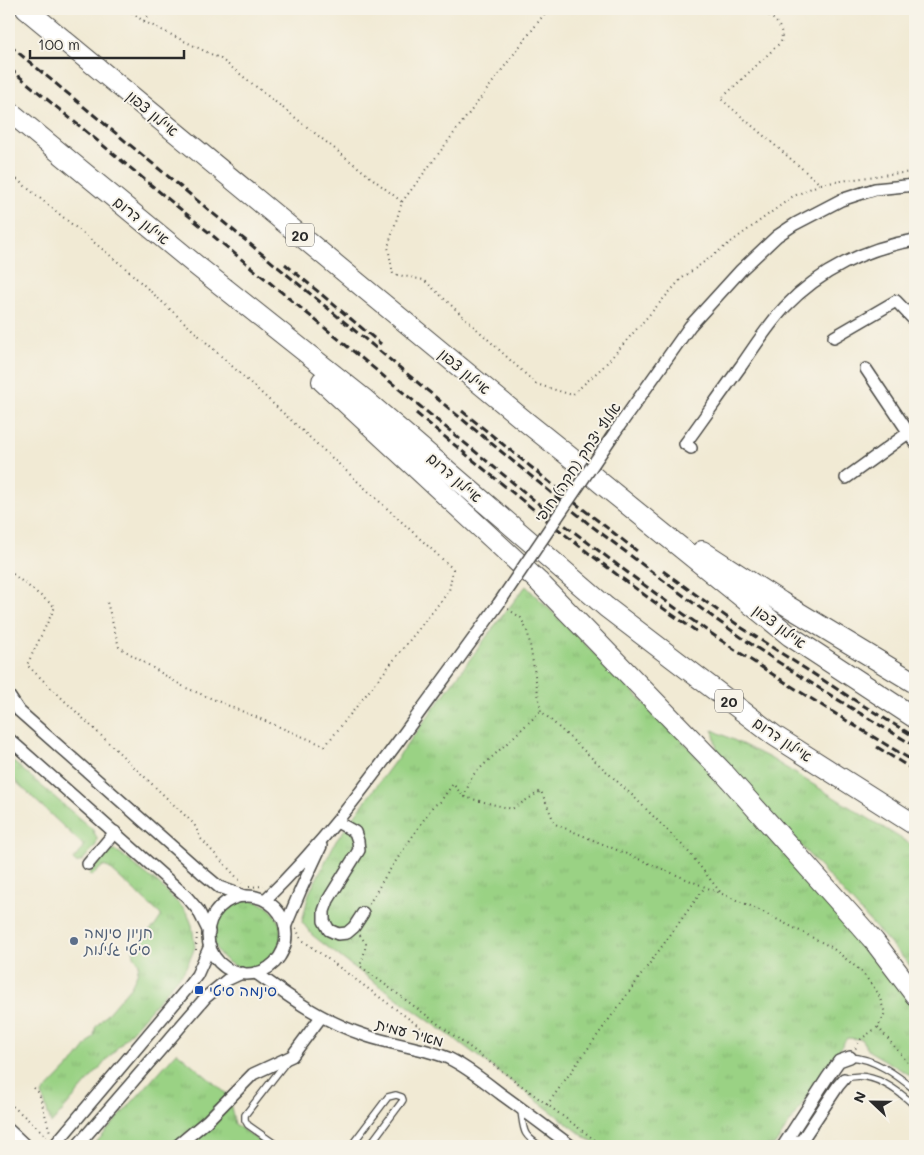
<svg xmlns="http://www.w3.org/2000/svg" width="924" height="1155" font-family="Mali,'Playpen Sans Hebrew',sans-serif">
<defs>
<pattern id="grass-tufts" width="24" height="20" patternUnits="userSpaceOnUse" patternTransform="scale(1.25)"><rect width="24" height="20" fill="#9ad284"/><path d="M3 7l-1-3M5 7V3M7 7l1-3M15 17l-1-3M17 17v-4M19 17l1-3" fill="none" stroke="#85b472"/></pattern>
</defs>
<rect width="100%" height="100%" fill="#f7f3e8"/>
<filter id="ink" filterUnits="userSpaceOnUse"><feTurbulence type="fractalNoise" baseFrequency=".02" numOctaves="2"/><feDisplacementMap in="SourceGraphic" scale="10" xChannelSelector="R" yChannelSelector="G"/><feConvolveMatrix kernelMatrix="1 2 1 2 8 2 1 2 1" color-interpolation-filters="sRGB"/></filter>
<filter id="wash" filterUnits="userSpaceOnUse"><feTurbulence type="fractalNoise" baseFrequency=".0096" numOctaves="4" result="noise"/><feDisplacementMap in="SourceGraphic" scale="20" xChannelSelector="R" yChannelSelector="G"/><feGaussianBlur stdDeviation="1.12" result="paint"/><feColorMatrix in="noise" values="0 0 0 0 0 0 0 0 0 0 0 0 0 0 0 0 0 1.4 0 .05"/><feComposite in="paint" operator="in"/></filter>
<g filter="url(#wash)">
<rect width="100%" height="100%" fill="#f1ead4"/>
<g fill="url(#grass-tufts)" stroke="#627e58">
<polygon points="526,586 706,764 872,946 915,1005 915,1078 869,1051 861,1039 847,1038 774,1146 597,1146 463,1045 352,966 312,935 302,922 309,893 336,841 496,624"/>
<polygon points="713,730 770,758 915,847 915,971 718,755"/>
<polygon points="9,758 93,830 97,838 96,845 82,861 76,863 73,860 82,849 83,845 9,775"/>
<polygon points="110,851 115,851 120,853 160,885 184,909 188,915 192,925 195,947 191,957 184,971 51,1124 42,1094 77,1058 94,1036 95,1028 131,986 137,974 139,963 134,956 133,949 147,933 155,926 161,917 161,915 109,868 103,866 92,876 89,874 106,854"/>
<circle cx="247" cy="934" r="34"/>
<polygon points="177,1052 228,1095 235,1124 266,1146 93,1146"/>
</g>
</g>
<g filter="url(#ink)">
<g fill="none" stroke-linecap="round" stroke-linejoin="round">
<g stroke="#494844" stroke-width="8">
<g id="lane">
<path d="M850,1057C874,1058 897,1075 915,1090"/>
<path d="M844,1079C869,1069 897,1089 915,1106"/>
<path d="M521,1111C524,1131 522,1134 540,1146"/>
<polyline points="787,1139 803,1138 815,1146"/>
<polyline points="278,1146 248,1125 245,1120 245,1115 287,1061"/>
<polyline points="351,1146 388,1097 396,1095 402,1097 403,1100 401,1103 369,1146"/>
</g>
</g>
<g stroke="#494844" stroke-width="14">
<g id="street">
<polyline points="834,337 896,301 915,321"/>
<polyline points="866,369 915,442"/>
<polyline points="615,432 690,326 741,270 777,236 795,224 841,200 875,189 915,185"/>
<path d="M691,448L685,444C704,418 722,392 741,366C755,346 768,325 785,307C819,271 866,248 915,240"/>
<polyline points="846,478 915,428"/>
<polyline points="9,696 19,711 201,872 219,887 244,896"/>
<polyline points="9,739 186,896 198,910 209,932"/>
<polyline points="337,822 355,832 358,841 359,850 328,900 324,911 324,921 329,930 338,934 347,933 354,927 363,913"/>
<polyline points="88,864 115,832"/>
<circle cx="247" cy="935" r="39"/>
<path d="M265,900C321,846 365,787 411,724C440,684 470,644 499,603"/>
<polyline points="285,927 301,889 321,846"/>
<path d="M256,973C292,999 324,1022 367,1036C394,1045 422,1047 448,1058C467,1067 484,1081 501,1094C525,1111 548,1129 571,1146"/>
<polyline points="9,1130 26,1146"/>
<polyline points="54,1146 185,991 197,975 210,946"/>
<polyline points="77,1146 206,997 227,980 242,973"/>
<polyline points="177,1146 207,1121 253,1074 292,1056 321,1017"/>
<polyline points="783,1146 827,1078 839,1061 850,1057"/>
<polyline points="798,1146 838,1086 844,1079"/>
</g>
</g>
<g stroke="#494844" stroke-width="22">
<g id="highway">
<polyline points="26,9 525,421 575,461 601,483 790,636 915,718"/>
<polyline points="9,111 197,266 363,398 606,607 775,736 915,825"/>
<polyline points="322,381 538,581 724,773 874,941 915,995"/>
<polyline points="702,551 781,602 915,683"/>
</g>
</g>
<g stroke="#494844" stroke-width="2" stroke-dasharray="1 4" stroke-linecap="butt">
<path d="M128,9L143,21L221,59L402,202L388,247L393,274L424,280L536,384L572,395L604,366L681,279L792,197L820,184L721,99L781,42C785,25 772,19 762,9"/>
<polyline points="144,21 153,9"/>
<polyline points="9,173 123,266 453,569 449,591 325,746 184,687 119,647 107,602"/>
<polyline points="821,184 889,174 915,172"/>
<polyline points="402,202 548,9"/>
<polyline points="9,571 55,607 27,665 194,824 201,839 242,883"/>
<polyline points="508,609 521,618 528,633 541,711 633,796 687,850 721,893"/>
<polyline points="9,673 14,687"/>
<polyline points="464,797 472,776 541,711"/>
<polyline points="249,887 264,886"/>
<polyline points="369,904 385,877 433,806 440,802 453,784 464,797 512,809 541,791 555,824 753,907 831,947 861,971 878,993 885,1013 878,1027 861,1039 855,1049"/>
<polyline points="296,928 301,939 313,948 443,1044"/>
<polyline points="360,935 366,944 364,954 360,966 603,1146"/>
<polyline points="196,950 197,932"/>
<polyline points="878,1027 915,1071"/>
<polyline points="34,1088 39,1093 50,1132 52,1131"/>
<polyline points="9,1103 47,1136"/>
<polyline points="547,1105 705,887"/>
</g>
<use href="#lane" stroke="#fff" stroke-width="5.5"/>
<use href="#street" stroke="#fff" stroke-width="11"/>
<use href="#highway" stroke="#fff" stroke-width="20"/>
<g stroke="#2b2b2b" stroke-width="3" stroke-dasharray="8 4" stroke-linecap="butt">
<path d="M9,45L589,524C646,567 703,612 763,652C813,685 864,716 915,746"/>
<path d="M9,68L562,523C618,565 673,608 731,647C791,687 853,725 915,762"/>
<polyline points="285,264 381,344"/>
<polyline points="462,411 579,506 637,551"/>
<path d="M416,413C507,488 598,565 696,631"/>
<polyline points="663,571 742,628 851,698 915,737"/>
<polyline points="877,747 915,771"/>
</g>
<g stroke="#494844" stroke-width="14" stroke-linecap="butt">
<polyline id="street-bridge" points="499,603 615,432"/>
</g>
<use href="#street-bridge" stroke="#fff" stroke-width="11"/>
</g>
</g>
<circle fill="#5c6f8a" stroke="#f7f3e8" stroke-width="2" cx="74" cy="941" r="5"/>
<rect fill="#1a4fb4" stroke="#f7f3e8" stroke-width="2" x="194" y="985" width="10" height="10" rx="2.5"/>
<g text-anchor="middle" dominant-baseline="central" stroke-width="4" stroke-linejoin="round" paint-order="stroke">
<g fill="#f7f3e8" stroke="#686764" stroke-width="1">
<rect x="286" y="223.5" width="28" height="23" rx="4"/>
<rect x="715" y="689.5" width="28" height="23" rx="4"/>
</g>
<g font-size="14" font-weight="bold" fill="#2b2b2b">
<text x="300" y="235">20</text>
<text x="729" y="701">20</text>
</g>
<g font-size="15" fill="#2b2b2b" stroke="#f7f3e8">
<text transform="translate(153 113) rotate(40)">איילון צפון</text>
<text transform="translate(142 220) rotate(39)">איילון דרום</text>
<text transform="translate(465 371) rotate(40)">איילון צפון</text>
<text transform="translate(577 462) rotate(-56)">אלוף יצחק (חקה) חופי</text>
<text transform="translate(455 477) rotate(41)">איילון דרום</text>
<text transform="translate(780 626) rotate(37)">איילון צפון</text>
<text transform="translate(783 739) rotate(34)">איילון דרום</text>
<text transform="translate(410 1032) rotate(15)">מאיר עמית</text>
</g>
<g font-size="15" fill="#4e5e75" stroke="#f7f3e8" text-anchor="start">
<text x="84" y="932">חניון סינמה<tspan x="84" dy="17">סיטי גלילות</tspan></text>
</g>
<g font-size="15" fill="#164399" stroke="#f7f3e8" text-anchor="start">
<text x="209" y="990">סינמה סיטי</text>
</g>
</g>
<rect width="924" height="1155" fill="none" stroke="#f7f3e8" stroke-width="30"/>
<g transform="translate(872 1102) rotate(292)" stroke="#f7f3e8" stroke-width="4" paint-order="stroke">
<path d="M0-4L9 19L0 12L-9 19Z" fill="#2b2b2b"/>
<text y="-8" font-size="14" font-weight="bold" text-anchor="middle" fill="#2b2b2b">N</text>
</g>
<path d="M30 50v8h154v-8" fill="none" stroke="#2b2b2b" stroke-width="2.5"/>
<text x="38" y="50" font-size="15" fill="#2b2b2b" stroke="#f7f3e8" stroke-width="4" paint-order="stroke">100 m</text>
</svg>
